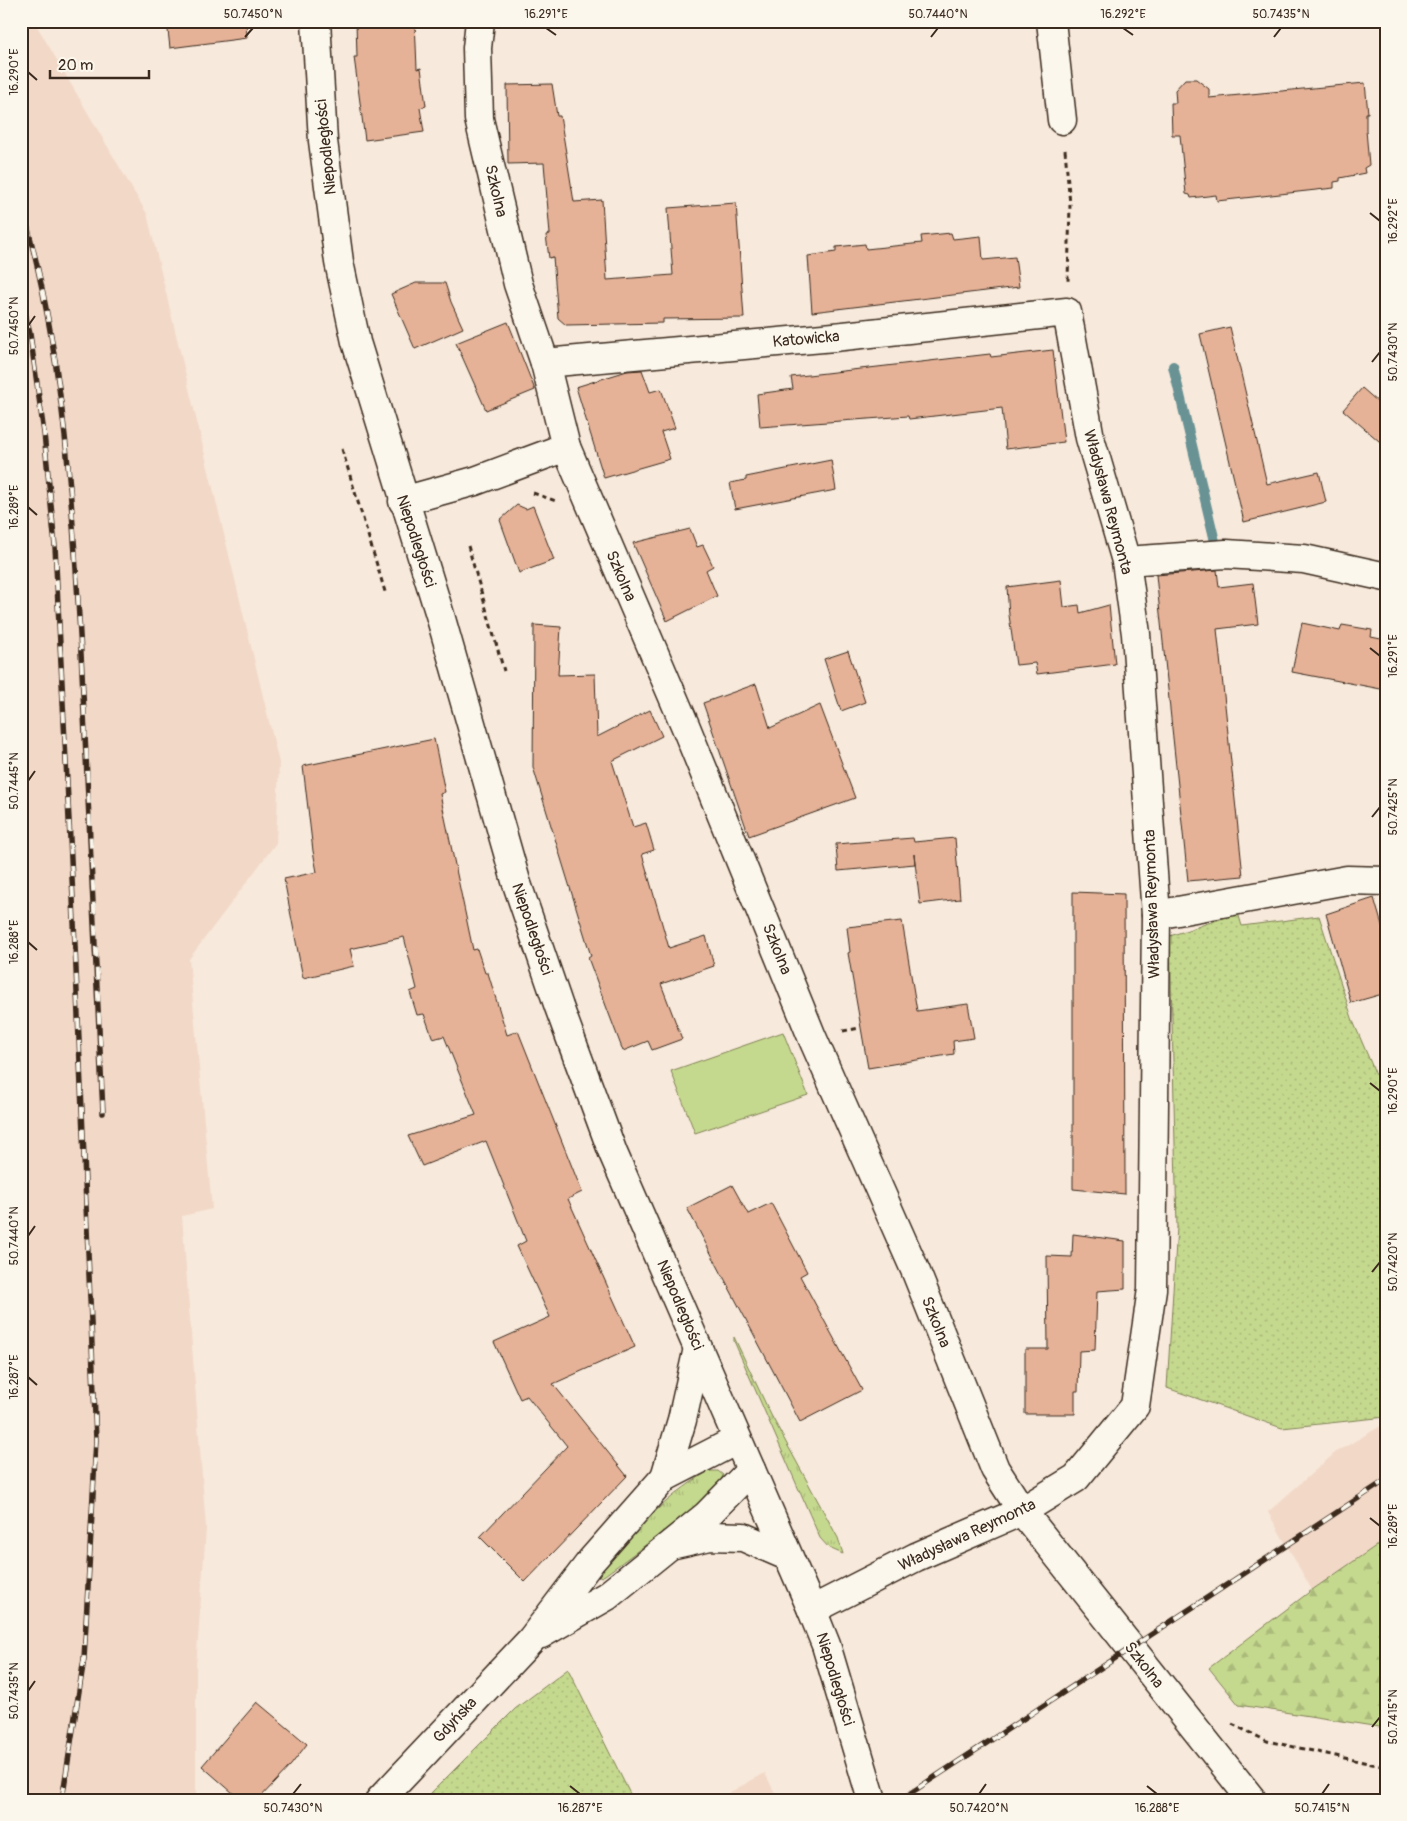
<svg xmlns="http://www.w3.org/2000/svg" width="1407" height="1821" font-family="Pangolin,sans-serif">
<defs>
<pattern id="grass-tufts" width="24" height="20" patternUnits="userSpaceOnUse" patternTransform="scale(1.25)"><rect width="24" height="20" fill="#c5d98e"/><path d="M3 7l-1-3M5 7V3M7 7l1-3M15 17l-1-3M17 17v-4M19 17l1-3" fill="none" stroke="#aaba7a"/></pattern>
<pattern id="forest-firs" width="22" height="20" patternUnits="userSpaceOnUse" patternTransform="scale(1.25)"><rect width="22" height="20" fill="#c5d98e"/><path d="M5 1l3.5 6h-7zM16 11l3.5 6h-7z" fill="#aaba7a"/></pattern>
<pattern id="garden-dots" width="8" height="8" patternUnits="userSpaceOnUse" patternTransform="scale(1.25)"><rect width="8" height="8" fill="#c5d98e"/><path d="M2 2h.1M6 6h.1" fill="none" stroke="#aaba7a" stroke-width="1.8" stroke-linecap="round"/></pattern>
</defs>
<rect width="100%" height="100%" fill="#f7e9db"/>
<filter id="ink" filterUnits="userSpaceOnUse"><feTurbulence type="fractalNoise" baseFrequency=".02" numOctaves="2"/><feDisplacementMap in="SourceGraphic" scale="10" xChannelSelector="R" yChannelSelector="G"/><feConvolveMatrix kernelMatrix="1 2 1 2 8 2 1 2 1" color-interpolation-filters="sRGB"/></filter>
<g filter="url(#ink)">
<g fill="#f2d8c7">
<polygon points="21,21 34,21 147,214 279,763 276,843 189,959 212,1209 182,1216 206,1528 196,1666 196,1800 21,1800"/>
<polygon points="1386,1423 1386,1539 1312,1590 1268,1512 1335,1453"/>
<polygon points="765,1773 778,1800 716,1800"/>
</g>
<g fill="url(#grass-tufts)" stroke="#808256">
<polygon points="734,1337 771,1415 838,1538 843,1554 829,1548 820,1538 734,1341"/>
<path d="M709,1471H718L723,1475L719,1486L709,1498L605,1575L601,1577L598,1575V1572C633,1533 663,1498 709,1471Z"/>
</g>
<polygon fill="url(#forest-firs)" stroke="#808256" points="1386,1539 1386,1728 1239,1705 1209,1668 1312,1590"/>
<polygon fill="#c5d98e" stroke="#808256" points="783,1032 808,1095 695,1133 671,1071"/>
<g fill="url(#garden-dots)" stroke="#808256">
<polygon points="1238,913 1242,926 1319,916 1353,1021 1376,1075 1386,1075 1386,1417 1282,1428 1167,1388 1177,1227 1170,936"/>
<polygon points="568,1669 633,1800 424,1800 515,1709"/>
</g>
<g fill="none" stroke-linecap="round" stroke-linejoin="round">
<polyline stroke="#699294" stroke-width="10" points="1173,366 1218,554"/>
</g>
<g fill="#e5b297" stroke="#3b2a1e">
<polygon points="167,21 246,21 247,38 170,48"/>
<polygon points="356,21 415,21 417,69 421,68 426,106 420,108 424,132 365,140 354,57 357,57"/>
<polygon points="1185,79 1196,79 1209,89 1209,98 1365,83 1368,113 1366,113 1366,130 1369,165 1364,168 1365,173 1340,178 1340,181 1334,182 1334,188 1217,201 1216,195 1191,198 1190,195 1186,194 1180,135 1172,135 1171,103 1176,103 1175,90"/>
<polygon points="552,84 557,116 560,116 574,202 602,200 607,280 673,275 668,208 736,203 744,318 663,319 663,323 566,325 558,318 553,257 549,258 546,235 550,234 544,163 508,164 507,85"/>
<polygon points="951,233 953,239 981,236 983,260 1015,257 1019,287 812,312 808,256 836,252 836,247 865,244 866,249 922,243 921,236"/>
<polygon points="416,283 445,283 451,302 463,328 415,349 391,294"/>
<polygon points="508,322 535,390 486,410 456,343"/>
<polygon points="1230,327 1267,484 1319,472 1326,502 1244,522 1200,334"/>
<polygon points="1053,350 1064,442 1006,449 1002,408 909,419 908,416 760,427 757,394 793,389 791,377 990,354 991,357"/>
<polygon points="642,370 650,392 661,389 675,428 661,432 670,459 604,478 576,387 627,371"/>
<polygon points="1362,388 1386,409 1386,447 1343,410"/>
<polygon points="831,460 836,490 735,509 730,483 746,480 746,477"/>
<polygon points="517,505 526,509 533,506 554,560 519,573 500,520"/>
<polygon points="690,529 697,547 703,545 713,566 706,570 717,596 667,621 633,543"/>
<polygon points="1217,570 1219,587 1253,583 1258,624 1217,629 1243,876 1188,881 1156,575"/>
<polygon points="1061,580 1064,607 1079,605 1080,613 1109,605 1115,664 1037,674 1035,663 1016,665 1009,615 1007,587"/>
<polygon points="1302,623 1340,631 1342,625 1372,630 1371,637 1386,640 1386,690 1292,672"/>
<polygon points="534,625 561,627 558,675 595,674 597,737 650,710 662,736 612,761 633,827 646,823 654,850 642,854 669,948 706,936 714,966 661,984 682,1039 652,1050 648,1041 623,1051 588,958 591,956 533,767"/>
<polygon points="848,651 865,702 841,711 824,659"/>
<polygon points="756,684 770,728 820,705 855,798 749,836 703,703"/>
<polygon points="434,739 445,792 440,794 473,950 477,949 485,973 488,973 507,1035 518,1031 582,1192 568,1199 635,1347 553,1384 627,1476 525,1582 480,1537 567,1446 527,1396 520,1399 494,1342 550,1317 517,1246 526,1241 486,1141 422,1166 408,1136 476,1115 444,1036 433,1039 424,1014 417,1015 410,992 417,989 404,937 350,949 354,966 303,978 284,879 317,872 313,851 303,766"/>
<polygon points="913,838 914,842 955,838 960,899 920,904 914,854 915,864 838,871 836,844"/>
<polygon points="1073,892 1124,894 1125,1194 1073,1189"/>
<polygon points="1374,898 1386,939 1386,993 1351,1003 1326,914"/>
<polygon points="902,921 917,1011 968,1004 974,1038 953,1041 954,1054 868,1068 848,953 850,952 847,927"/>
<polygon points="732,1185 748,1214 771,1203 807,1272 800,1276 862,1390 800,1422 687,1208"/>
<polygon points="1073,1234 1125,1241 1125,1289 1097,1291 1095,1350 1079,1351 1078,1391 1075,1391 1075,1414 1025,1414 1025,1349 1048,1349 1047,1256 1072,1257"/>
<polygon points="257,1702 307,1744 291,1765 258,1800 241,1800 202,1766"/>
</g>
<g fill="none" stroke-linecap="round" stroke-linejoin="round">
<g stroke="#3b2a1e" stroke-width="31">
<g id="minor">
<polyline points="480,21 477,48 479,119 518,284 545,363 566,447 685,725 812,1037 916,1272 995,1469 1022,1511 1252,1800"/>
<polyline points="1051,21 1062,120"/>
<polyline points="545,363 834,337 1067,312 1090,438 1126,561 1136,634 1156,915 1152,1289 1135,1406 1076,1478 1022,1511 916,1557 812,1610"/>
<polyline points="403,501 475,481 566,447"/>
<polyline points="1126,561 1226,554 1304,559 1386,577"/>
<polyline points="1156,915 1347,880 1386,881"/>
<polyline points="665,1477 682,1420 698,1348"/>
<polyline points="675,1544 710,1536 743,1537 787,1556"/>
<polyline points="541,1634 607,1596 706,1516 751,1470"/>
<polyline points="380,1800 531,1640 591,1561 665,1477 737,1440"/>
</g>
</g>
<g stroke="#3b2a1e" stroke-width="31">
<polyline id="secondary" points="316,21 323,141 339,262 356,342 440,615 516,881 559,1007 613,1153 812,1610 826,1645 872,1800"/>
</g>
<g stroke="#3b2a1e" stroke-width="3" stroke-dasharray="5 4" stroke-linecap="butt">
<polyline points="1065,150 1070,204 1068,281"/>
<polyline points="342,449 386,595"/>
<polyline points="533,493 556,501"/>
<polyline points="468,546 504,671"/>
<polyline points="843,1031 860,1028"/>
<polyline points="1232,1724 1267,1741 1386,1767"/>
</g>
<use href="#minor" stroke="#fbf7ec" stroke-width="28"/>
<use href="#secondary" stroke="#fbf7ec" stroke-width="28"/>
<g stroke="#3b2a1e" stroke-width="5.5">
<g id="rail">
<path d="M21,204C65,353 74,518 82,672C90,819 97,966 103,1113"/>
<polyline points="21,296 30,334 44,433 55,546 73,898 96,1440 84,1659 62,1800"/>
<polyline points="900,1800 1386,1480"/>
</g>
</g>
<use href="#rail" stroke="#fbf7ec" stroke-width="4" stroke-dasharray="11" stroke-linecap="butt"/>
</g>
</g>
<path fill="none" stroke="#3b2a1e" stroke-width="2" d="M546,28L556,35M1123,28L1133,35M245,37L253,28M931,37L938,28M1274,37L1281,28M28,72L37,80M1370,213L1380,221M28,326L35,316M1372,362L1380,352M28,507L37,515M1370,648L1380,656M28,781L35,771M1372,817L1380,807M28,942L37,950M1370,1083L1380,1091M28,1236L35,1226M1372,1272L1380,1262M28,1377L37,1385M1370,1518L1380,1526M28,1691L35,1681M1372,1727L1380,1717M570,1786L580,1794M1147,1786L1157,1794M293,1794L301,1784M979,1794L986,1784M1322,1794L1329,1784"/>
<g text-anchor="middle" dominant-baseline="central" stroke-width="4" stroke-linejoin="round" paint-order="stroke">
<g font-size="16" fill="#3b2a1e" stroke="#fbf7ec">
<text transform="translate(326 147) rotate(-96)">Niepodległości</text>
<text transform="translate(496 191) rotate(77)">Szkolna</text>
<text transform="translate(806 339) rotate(-5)">Katowicka</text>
<text transform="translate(1108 502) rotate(75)">Władysława Reymonta</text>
<text transform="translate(416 541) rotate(72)">Niepodległości</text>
<text transform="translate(621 576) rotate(67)">Szkolna</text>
<text transform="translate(1152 904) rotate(-92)">Władysława Reymonta</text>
<text transform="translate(532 929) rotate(71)">Niepodległości</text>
<text transform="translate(777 949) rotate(68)">Szkolna</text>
<text transform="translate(680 1305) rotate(67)">Niepodległości</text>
<text transform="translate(936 1322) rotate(68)">Szkolna</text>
<text transform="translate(967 1535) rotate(-25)">Władysława Reymonta</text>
<text transform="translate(1144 1665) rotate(52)">Szkolna</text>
<text transform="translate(835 1679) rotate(73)">Niepodległości</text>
<text transform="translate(455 1720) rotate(-47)">Gdyńska</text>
</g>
</g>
<rect width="1407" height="1821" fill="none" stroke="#fbf7ec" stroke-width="55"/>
<path d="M50 70v8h99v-8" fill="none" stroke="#3b2a1e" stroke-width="2.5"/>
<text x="58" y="70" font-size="15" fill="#3b2a1e" stroke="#fbf7ec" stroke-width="4" paint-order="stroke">20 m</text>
<rect x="28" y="28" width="1352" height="1766" fill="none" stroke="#3b2a1e" stroke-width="2"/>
<g font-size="12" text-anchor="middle" fill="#3b2a1e">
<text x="253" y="18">50.7450°N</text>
<text x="546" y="18">16.291°E</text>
<text x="938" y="18">50.7440°N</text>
<text x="1123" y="18">16.292°E</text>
<text x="1281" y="18">50.7435°N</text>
<text transform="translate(14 72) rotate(-90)" y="4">16.290°E</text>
<text transform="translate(1393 221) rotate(-90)" y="4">16.292°E</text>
<text transform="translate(14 326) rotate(-90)" y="4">50.7450°N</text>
<text transform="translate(1393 352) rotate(-90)" y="4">50.7430°N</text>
<text transform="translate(14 507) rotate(-90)" y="4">16.289°E</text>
<text transform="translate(1393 656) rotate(-90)" y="4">16.291°E</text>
<text transform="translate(14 781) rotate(-90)" y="4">50.7445°N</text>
<text transform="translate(1393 807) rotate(-90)" y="4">50.7425°N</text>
<text transform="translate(14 942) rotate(-90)" y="4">16.288°E</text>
<text transform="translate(1393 1091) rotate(-90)" y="4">16.290°E</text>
<text transform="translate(14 1236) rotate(-90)" y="4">50.7440°N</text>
<text transform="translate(1393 1262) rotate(-90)" y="4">50.7420°N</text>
<text transform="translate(14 1377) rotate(-90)" y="4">16.287°E</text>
<text transform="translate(1393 1526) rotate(-90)" y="4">16.289°E</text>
<text transform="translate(14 1691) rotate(-90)" y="4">50.7435°N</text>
<text transform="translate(1393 1717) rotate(-90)" y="4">50.7415°N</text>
<text x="293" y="1812">50.7430°N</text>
<text x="580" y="1812">16.287°E</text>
<text x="979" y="1812">50.7420°N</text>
<text x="1157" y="1812">16.288°E</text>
<text x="1322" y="1812">50.7415°N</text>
</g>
</svg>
